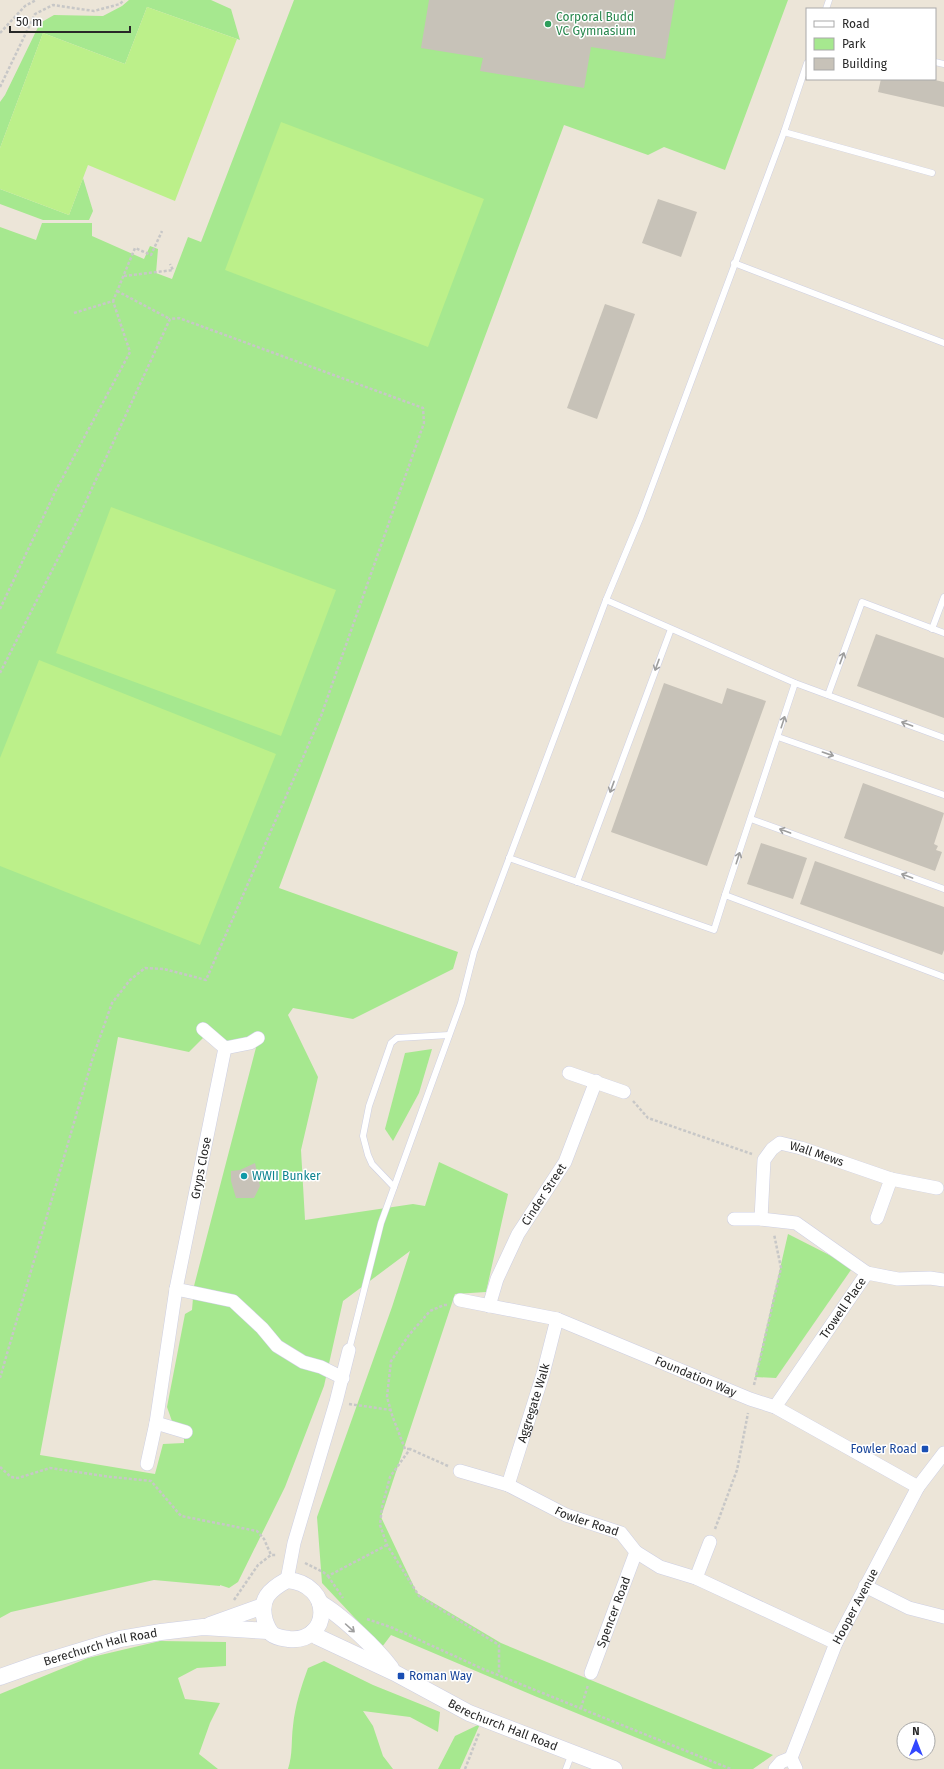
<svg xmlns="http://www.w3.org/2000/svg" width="944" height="1769" font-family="'Fira Sans',sans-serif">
<rect width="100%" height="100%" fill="#ece5d8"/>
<g fill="#a6e88f" fill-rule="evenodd">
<polygon points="129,0 211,0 231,9 240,40 147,7 125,64 43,33 0,148 0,102 5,95 40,23 54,15 103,16 122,6"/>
<path d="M294,0H788L725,170L664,147L648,155L564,125L279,888L458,952L453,969L353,1019L293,1008L288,1015L318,1077L301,1150L305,1220L413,1204L425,1206L439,1162L508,1194L486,1292L455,1294L381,1517L417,1593L501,1643L773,1755L753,1769H713L537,1697L391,1635L382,1647L322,1583L317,1517L392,1307L410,1251L343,1301L324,1386L285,1487L238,1582L229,1588L220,1585V1586L154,1580L11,1612L0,1618V227L36,240L42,223H92V236L144,259L150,246L158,249L156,273L172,279L188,237L201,242ZM209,1032L239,1046L259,1036L194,1286L192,1310L185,1314L167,1407L173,1424L184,1429V1443L163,1444L155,1474L40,1455L118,1037L189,1052Z"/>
<polygon points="83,178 93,211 89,220 43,220 0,204 0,189 69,215"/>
<polygon points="432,1049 419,1093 393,1141 385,1129 405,1053"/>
<polygon points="788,1234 853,1267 776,1378 755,1377"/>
<polygon points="160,1641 226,1642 226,1666 197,1668 178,1678 185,1699 220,1703 210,1723 199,1754 218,1769 0,1769 0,1694 88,1658"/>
<path d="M324,1661L373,1685L440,1712L438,1732L410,1717L363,1711L373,1726L383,1756L393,1769H288C293,1754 291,1741 293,1726C295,1706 301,1687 308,1668Z"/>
<polygon points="480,1724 460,1769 438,1769 455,1736"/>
</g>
<g fill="#bcf08a">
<polygon points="147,7 237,39 175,201 88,165 69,215 0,189 0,148 43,33 125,64"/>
<polygon points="281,122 484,199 428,347 225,270"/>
<polygon points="111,507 336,590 281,736 56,653"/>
<polygon points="39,660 276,754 200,945 0,866 0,758"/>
</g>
<g fill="#c7c2b8">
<polygon points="429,0 675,0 665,59 591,47 584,88 480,71 483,58 421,48"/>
<polygon points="881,79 930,79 944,82 944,107 878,92"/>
<polygon points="658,199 697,212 681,257 642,243"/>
<polygon points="605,304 635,314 597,419 567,408"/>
<polygon points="876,634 944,658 944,718 857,686"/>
<polygon points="664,683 722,704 727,688 766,701 707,866 611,832"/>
<polygon points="863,783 944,813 934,844 938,846 936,850 942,852 935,871 844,838"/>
<polygon points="761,843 807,858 793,899 747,884"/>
<polygon points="815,861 944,907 944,950 942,955 800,904"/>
<polygon points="255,1163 260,1186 254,1198 236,1198 231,1181 231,1171 240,1170"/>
</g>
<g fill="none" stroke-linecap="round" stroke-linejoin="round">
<g stroke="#cdcfe3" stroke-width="7">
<g id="service">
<polyline points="826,9 829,0"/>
<polyline points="935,62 944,64"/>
<polyline points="784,132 932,173"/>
<polyline points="734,263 944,343"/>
<polyline points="606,600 795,683 944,738"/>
<polyline points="932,629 944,597"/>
<polyline points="828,695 862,602 944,633"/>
<polyline points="778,737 944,795"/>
<polyline points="751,819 944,889"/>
<polyline points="509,858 714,930 725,895 944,977"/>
<polyline points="577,882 671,629"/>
<polyline points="725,895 795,683"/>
<polyline points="394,1187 372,1164 368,1155 363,1136 369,1106 391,1043 397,1038 449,1035"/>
<polyline points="349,1350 381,1223 461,1003 474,952 606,600 641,516 784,132 807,63"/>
<polyline points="566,1769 572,1753"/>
</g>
</g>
<g stroke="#cdcfe3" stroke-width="14">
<g id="minor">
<polyline points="203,1029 225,1048"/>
<polyline points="258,1038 250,1043 225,1048 176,1289 233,1301 262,1328 277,1346 303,1362 321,1367 343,1378"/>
<polyline points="569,1073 624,1092"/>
<polyline points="891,1179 937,1188"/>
<polyline points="734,1219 761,1219 796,1223 867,1273"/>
<path id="s1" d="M761,1219L764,1160L772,1149L780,1143L801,1148L891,1179L877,1218"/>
<path id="s2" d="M460,1300L557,1319L750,1399L775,1407L918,1487"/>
<path id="s3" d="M489,1306L497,1279L518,1234L565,1162L596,1081"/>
<path id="s4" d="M775,1407L867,1273L898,1279L930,1278L944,1280"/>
<polyline points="156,1423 186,1432"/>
<polyline points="147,1464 156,1423 176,1289"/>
<path id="s5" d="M460,1471L508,1485L566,1515L621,1533L636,1552L660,1567L696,1578L836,1643"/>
<path id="s6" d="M508,1485L543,1374L557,1319"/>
<polyline points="696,1578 710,1542"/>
<polyline points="287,1580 294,1543 336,1402 349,1350"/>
<polyline points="865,1586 909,1608 944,1617"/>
<path id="s7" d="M591,1673L636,1552"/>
<polyline points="775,1769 781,1762 791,1758"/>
<path id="s8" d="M796,1769L791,1758L836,1643L918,1487L944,1453"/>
</g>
</g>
<g stroke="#cdcfe3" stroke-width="17">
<g id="tertiary">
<path d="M287,1580C334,1584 331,1643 289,1639C283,1638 277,1638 272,1634C268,1630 267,1626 265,1621C259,1599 269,1590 287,1580Z"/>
<path d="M320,1603C341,1615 377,1649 391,1668"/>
<polyline points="210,1625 263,1606"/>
<path id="s9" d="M313,1632L318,1637L395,1673L469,1713L614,1769"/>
<path id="s10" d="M0,1677L34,1665L120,1639L161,1632L203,1627L268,1631"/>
</g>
</g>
<g stroke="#c7c7c7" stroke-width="2.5" stroke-dasharray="3 2" stroke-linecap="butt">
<polyline points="0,33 25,6 36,0"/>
<polyline points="0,87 35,14 53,5 94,11 120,4 124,0"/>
<polyline points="124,276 173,270 170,264"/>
<polyline points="117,291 170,319"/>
<polyline points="74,313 113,301 135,248 151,255 162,231"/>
<polyline points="0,609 56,490 130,352 113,301"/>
<polyline points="0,673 76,523 170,319 179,318 423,408 424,423 321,716 206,980 164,969 145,968 130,980 112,1003 93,1057 0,1378"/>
<polyline points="633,1101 648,1118 752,1154"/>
<polyline points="754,1385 781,1268 774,1234"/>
<polyline points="349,1404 391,1410"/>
<polyline points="410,1449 405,1449 392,1415 387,1397 391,1361 409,1335 430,1311 444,1305 448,1305"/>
<polyline points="448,1466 410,1449 390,1477 382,1507 380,1525 387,1545 419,1596 499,1645 499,1674"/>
<polyline points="0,1467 11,1477 18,1478 50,1468 111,1477 151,1481 181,1516 257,1531 264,1539 271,1555"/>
<polyline points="715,1529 737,1470 748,1413"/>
<polyline points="305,1563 323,1572 328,1576 387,1545"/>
<polyline points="328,1576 343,1598"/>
<polyline points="234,1600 258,1565 271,1555 277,1555"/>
<polyline points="367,1619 393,1628 483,1669 731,1769"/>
<polyline points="581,1708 588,1685"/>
<polyline points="465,1769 479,1733"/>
</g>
<use href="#service" stroke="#fff" stroke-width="6"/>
<use href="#minor" stroke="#fff" stroke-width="13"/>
<use href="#tertiary" stroke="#fff" stroke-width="16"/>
</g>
<defs><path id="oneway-shaft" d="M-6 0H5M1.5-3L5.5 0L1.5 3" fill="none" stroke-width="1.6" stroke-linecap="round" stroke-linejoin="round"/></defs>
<g stroke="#9e9e9e">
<use href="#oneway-shaft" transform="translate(842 658) rotate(-70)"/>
<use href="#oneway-shaft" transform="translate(657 665) rotate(110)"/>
<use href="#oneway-shaft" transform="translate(783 722) rotate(-72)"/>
<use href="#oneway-shaft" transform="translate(907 724) rotate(-160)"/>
<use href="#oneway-shaft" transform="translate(828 754) rotate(19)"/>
<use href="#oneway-shaft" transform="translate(612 787) rotate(110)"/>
<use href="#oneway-shaft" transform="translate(785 831) rotate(-160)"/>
<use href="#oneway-shaft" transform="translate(738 858) rotate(-72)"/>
<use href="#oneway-shaft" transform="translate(907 876) rotate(-160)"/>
<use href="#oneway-shaft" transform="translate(350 1628) rotate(42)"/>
</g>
<circle fill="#2e9e5b" stroke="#fff" stroke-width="1.5" cx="548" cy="24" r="4"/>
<circle fill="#0f9aa8" stroke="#fff" stroke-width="1.5" cx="244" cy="1176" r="4"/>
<g fill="#1a4fb4" stroke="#fff" stroke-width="1.5">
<rect x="921" y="1445" width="8" height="8" rx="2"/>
<rect x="397" y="1672" width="8" height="8" rx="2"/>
</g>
<g text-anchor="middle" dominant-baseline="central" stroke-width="3" stroke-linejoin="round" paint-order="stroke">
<g font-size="12" fill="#27864d" stroke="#fff" text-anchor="start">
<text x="556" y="17">Corporal Budd<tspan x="556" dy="14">VC Gymnasium</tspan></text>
</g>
<g font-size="12" fill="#282828" stroke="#fff">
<text stroke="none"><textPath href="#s1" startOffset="121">Wall Mews</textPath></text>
<text transform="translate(201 1168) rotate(-79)">Gryps Close</text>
<text stroke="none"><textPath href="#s3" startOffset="125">Cinder Street</textPath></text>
<text stroke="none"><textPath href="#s4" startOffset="120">Trowell Place</textPath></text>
<text stroke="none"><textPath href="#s2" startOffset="249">Foundation Way</textPath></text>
<text stroke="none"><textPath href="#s6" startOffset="86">Aggregate Walk</textPath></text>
<text stroke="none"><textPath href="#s5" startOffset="137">Fowler Road</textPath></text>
<text stroke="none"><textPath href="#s8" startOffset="177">Hooper Avenue</textPath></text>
<text stroke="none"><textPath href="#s7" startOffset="65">Spencer Road</textPath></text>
<text stroke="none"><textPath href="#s10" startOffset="105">Berechurch Hall Road</textPath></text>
<text stroke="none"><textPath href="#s9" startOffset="212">Berechurch Hall Road</textPath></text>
</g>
<g font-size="12" fill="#0d838f" stroke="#fff" text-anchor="start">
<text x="252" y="1176">WWII Bunker</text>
</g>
<g font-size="12" fill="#164399" stroke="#fff" text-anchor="end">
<text x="917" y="1449">Fowler Road</text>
<text x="409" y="1676" text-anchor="start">Roman Way</text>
</g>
</g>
<rect x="806" y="8" width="130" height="72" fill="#ffffff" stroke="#a9a9a9"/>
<rect x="814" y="21" width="20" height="6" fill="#ffffff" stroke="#a9a9a9"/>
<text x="842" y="28" font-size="12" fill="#282828">Road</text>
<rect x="814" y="38" width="20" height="12" fill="#a6e88f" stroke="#a9a9a9"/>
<text x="842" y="48" font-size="12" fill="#282828">Park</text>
<rect x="814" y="58" width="20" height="12" fill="#c7c2b8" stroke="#a9a9a9"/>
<text x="842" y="68" font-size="12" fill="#282828">Building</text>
<g transform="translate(916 1741)"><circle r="19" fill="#ffffff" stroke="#a9a9a9"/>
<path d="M0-3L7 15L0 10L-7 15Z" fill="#3247ff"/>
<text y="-6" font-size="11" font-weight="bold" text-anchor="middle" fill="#282828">N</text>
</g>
<path d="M10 26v6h120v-6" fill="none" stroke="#282828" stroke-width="2"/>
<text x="16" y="26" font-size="12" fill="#282828" stroke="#ffffff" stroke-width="3" paint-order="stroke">50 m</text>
</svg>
